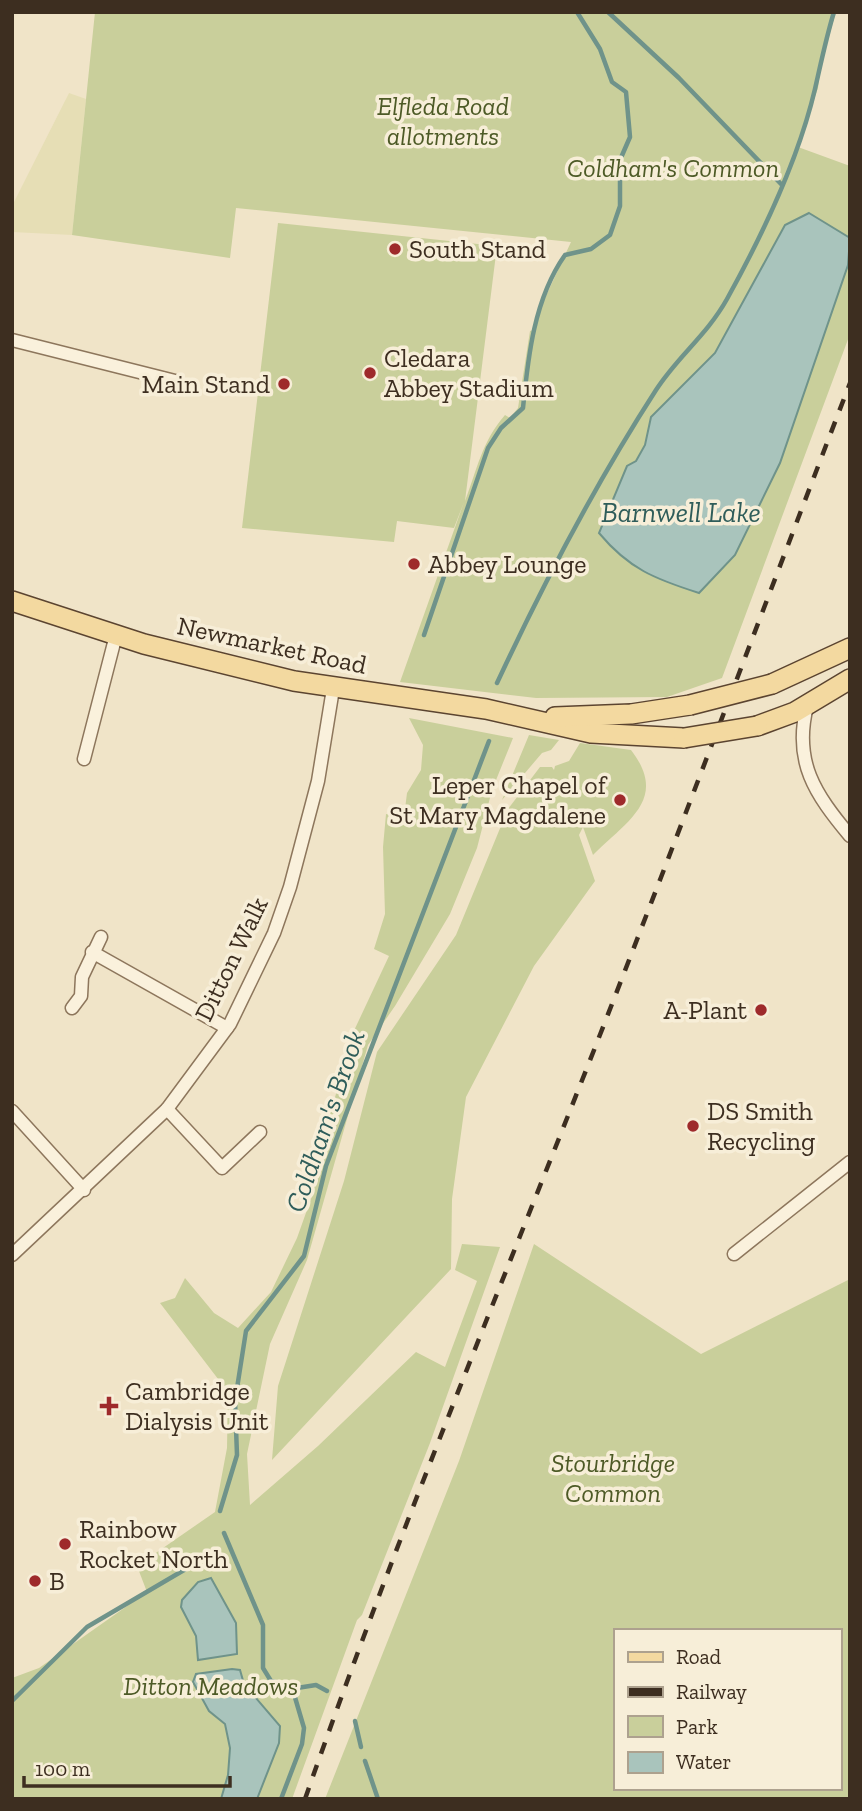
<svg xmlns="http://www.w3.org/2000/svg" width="862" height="1811" font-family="'Zilla Slab',serif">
<rect width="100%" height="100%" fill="#f0e4c8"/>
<polygon fill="#e6deb5" points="69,93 86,99 72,235 12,232 12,206"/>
<g fill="#c9cf9b" fill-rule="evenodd">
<path d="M95,12H836L821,64L818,88L798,147L850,166V334L722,678L667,697L536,698L400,682L464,502L454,528L397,521L394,542L242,528L278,223L497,246L465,501C477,470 482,441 505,415L510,418L518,408L530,331L536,329L538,313L571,242L236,208L230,258L72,235ZM785,225L849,238L848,266L780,463L735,555L599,533L627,466L636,461L645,445L651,417L715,353Z"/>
<polygon points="409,718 513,738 492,790 477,848 450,914 395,1006 368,1045 307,1260 270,1344 247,1454 250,1505 318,1446 416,1352 445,1367 477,1281 455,1270 462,1244 500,1247 430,1443 362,1615 357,1620 292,1799 12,1799 12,1678 39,1668 147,1592 137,1566 215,1512 227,1448 228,1392 160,1303 175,1298 185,1278 214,1313 238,1328 271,1292 297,1238 312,1196 318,1150 344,1069 344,1052 389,956 374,949 385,914 383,847 386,814 404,817 407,793 421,770 423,745"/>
<polygon points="529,735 559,740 551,750 542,753 502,800"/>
<path d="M580,743L631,750C669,799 627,821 593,855L583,827L579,835L595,881L534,966L466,1097L452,1199L451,1269L272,1460L278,1386L344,1181L377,1052L456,935L508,809L540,767H552L554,770L555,766L569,761Z"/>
<path d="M534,1244L701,1354L850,1279V1799H325L459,1461ZM615,1631H839V1788H615Z"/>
</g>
<g fill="#a9c4bc" stroke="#6f938a" stroke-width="2">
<path d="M809,213L850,238L848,265L780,463L735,555L699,593C655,579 629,569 599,533L627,466L636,461L645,445L651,417L715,353L785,225Z"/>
<polygon points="211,1578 236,1623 237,1654 198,1660 196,1636 181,1607 182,1600 198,1582"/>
<polygon points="232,1669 240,1670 244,1684 280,1726 279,1743 257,1799 221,1799 228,1775 230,1748 225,1724 209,1711 193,1682 196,1674"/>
</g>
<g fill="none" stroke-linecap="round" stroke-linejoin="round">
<g stroke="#6f938a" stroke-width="4.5">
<polyline points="608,12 679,78 782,185"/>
<path d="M424,635L488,448L501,428L523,408C528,357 534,299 565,255L591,249L610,235L620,206V160L630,137L626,92L612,82L600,49L577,12"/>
<path d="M497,683C545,580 594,486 656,390C677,357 707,335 727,299C763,234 798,161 815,89C821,63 826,38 834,12"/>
<polyline points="220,1511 237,1455 235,1401 246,1331 304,1256 326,1166 489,741"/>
<polyline points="224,1533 263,1625 263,1668 271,1681 297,1688 316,1685 327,1691"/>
<polyline points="12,1701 87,1627 196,1563"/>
<polyline points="355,1721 361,1747"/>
<polyline points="365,1761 378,1799"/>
<polyline points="281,1799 302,1744 304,1728 294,1694 297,1688"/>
</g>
<g stroke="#8d765c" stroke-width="15">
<g id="street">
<polyline points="12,340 175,381"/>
<path d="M807,706C793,762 815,794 850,836"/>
<polyline points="84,759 116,635"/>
<polyline points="92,952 227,1028"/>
<polyline points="72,1008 81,996 82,977 101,937"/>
<polyline points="167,1109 222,1168 260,1132"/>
<polyline points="12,1111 84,1190"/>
<polyline points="734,1254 850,1162"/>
<polyline points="12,1255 167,1109 230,1024 274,933 290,887 318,781 333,689"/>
</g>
</g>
<g stroke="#5b4430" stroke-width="22">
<g id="primary">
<polyline points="12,601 144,644 294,681 486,709 591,733 684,738"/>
<polyline points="772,684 850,648"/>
<polyline points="555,717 631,714 690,705"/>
<polyline points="757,726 795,712 850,679"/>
</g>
</g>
<use href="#street" stroke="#faf1dc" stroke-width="12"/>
<use href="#primary" stroke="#f3d9a0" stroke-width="19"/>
<path stroke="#3d2e20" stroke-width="4.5" stroke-dasharray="12 12" stroke-linecap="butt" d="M305,1799C394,1544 497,1296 596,1045C682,825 765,604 850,383"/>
<g stroke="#5b4430" stroke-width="22" stroke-linecap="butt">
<g id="primary-bridge">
<polyline points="690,705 772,684"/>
<polyline points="684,738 757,726"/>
</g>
</g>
<use href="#primary-bridge" stroke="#f3d9a0" stroke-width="19"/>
</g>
<g fill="#9e2a2b" stroke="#f7eed8" stroke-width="2.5">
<circle cx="395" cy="249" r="7"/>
<circle cx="370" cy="373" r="7"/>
<circle cx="284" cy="384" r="7"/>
<circle cx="414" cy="564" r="7"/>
<circle cx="620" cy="800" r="7"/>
<circle cx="761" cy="1010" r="7"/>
<circle cx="693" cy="1126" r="7"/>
<path d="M105.5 1395.5h7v7h7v7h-7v7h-7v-7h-7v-7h7z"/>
<circle cx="65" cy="1544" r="7"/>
<circle cx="35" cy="1581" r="7"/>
</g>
<g text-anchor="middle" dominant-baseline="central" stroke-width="7" stroke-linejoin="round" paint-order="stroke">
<g font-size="26" font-style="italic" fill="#4d5a26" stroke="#f7eed8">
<text x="443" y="106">Elfleda Road<tspan x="443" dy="30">allotments</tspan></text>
<text x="673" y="168">Coldham's Common</text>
<text x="613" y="1463">Stourbridge<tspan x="613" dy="30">Common</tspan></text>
<text x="211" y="1686">Ditton Meadows</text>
</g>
<g font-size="26" fill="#3d2e20" stroke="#f7eed8" text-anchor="start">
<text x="409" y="249">South Stand</text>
<text x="384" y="358">Cledara<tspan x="384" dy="30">Abbey Stadium</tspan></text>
<text x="270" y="384" text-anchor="end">Main Stand</text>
<text x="428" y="564">Abbey Lounge</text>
<text x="606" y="785" text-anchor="end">Leper Chapel of<tspan x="606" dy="30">St Mary Magdalene</tspan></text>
<text x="747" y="1010" text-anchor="end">A-Plant</text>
<text x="707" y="1111">DS Smith<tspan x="707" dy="30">Recycling</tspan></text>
<text x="125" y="1391">Cambridge<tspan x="125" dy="30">Dialysis Unit</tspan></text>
<text x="79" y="1529">Rainbow<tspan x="79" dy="30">Rocket North</tspan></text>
<text x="49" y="1581">B</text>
</g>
<g font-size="26" fill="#3d2e20" stroke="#f7eed8">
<text transform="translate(272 645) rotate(12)">Newmarket Road</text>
<text transform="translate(231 959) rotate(-64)">Ditton Walk</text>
</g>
<g font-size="28" font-style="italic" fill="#2f5d5a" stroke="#f7eed8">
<text x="681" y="512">Barnwell Lake</text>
<text transform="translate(325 1121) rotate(-71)">Coldham's Brook</text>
</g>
</g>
<rect width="862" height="1811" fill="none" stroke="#3d2e20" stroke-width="28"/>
<rect x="614" y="1629" width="228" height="161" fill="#f7eed8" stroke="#ada18e" stroke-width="2"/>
<rect x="628" y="1652" width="35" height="10" fill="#f3d9a0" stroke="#ada18e" stroke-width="2"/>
<text x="676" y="1664" font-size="21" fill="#3d2e20">Road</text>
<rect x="628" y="1687" width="35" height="10" fill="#3d2e20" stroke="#ada18e" stroke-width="2"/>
<text x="676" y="1699" font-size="21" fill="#3d2e20">Railway</text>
<rect x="628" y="1716" width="35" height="21" fill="#c9cf9b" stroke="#ada18e" stroke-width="2"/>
<text x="676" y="1734" font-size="21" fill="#3d2e20">Park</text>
<rect x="628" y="1752" width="35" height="21" fill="#a9c4bc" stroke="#ada18e" stroke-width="2"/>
<text x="676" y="1769" font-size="21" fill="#3d2e20">Water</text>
<path d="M24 1776v10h206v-10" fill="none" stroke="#3d2e20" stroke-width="3.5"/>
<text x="35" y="1776" font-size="21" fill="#3d2e20" stroke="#f7eed8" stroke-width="5" paint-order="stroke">100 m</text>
</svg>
